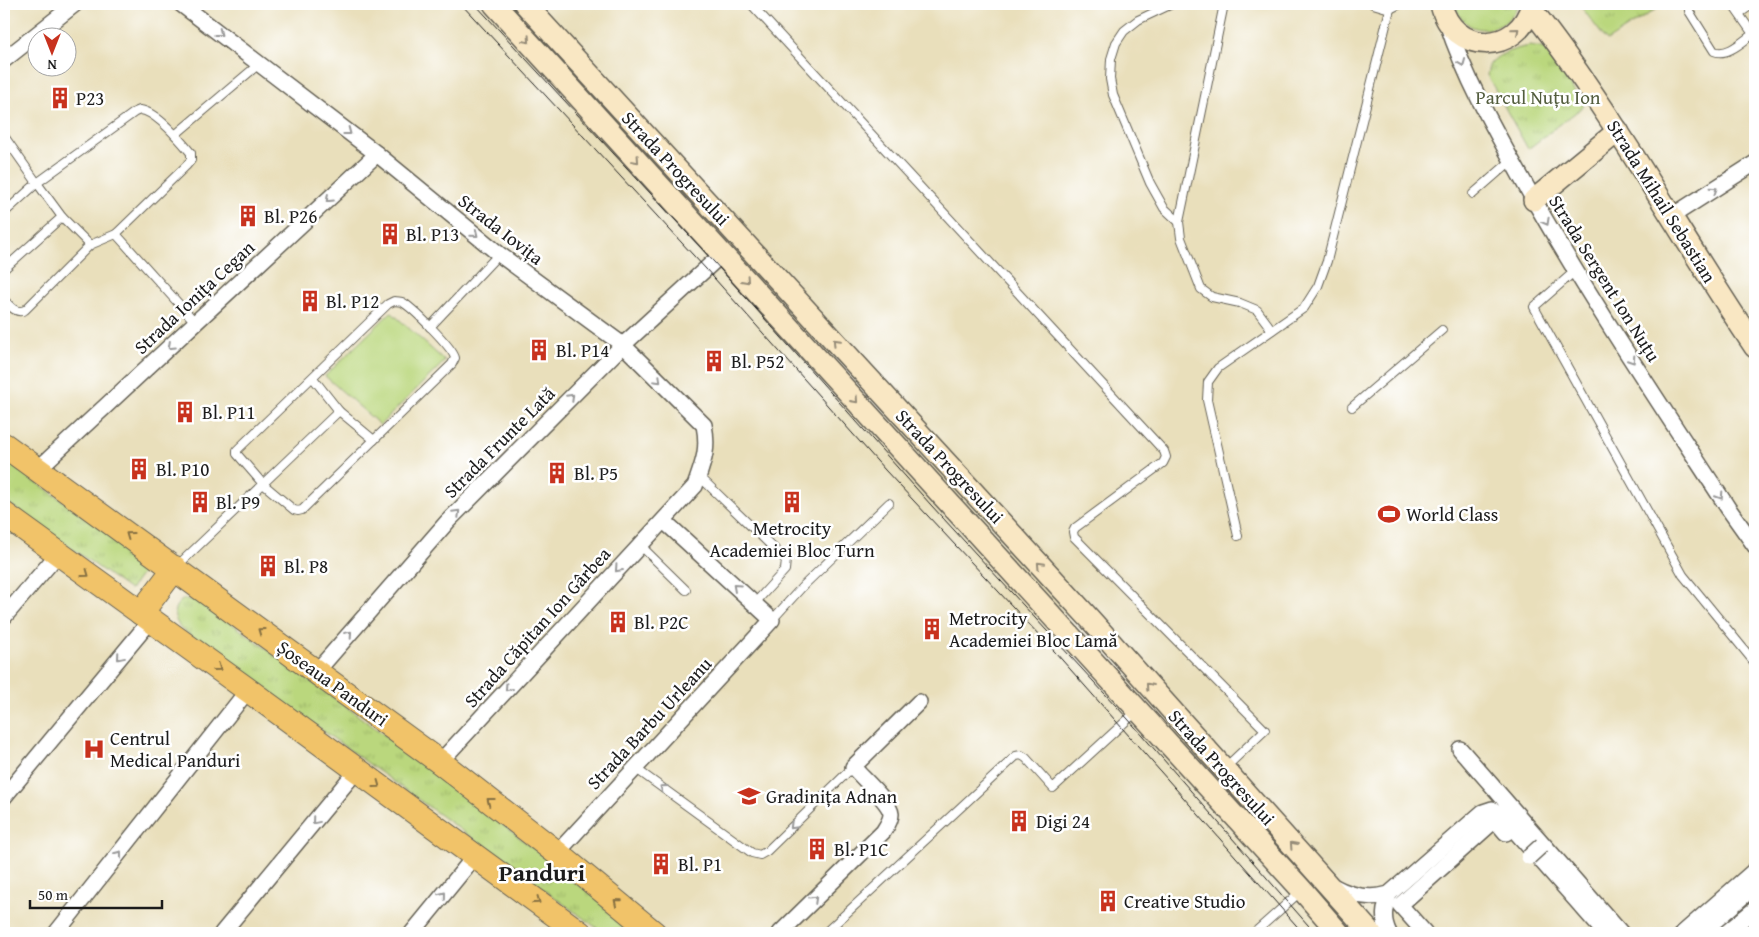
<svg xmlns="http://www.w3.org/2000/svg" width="1759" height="937" font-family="'Gentium Book Plus',serif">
<defs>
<pattern id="grass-tufts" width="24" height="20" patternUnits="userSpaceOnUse" patternTransform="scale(1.25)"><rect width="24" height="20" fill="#bad77d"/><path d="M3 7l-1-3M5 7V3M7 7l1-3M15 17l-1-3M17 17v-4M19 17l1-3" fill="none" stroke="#9fb86b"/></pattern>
</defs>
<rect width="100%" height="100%" fill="#fff"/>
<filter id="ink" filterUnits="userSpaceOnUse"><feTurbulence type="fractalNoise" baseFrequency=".02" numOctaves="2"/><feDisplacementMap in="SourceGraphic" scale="10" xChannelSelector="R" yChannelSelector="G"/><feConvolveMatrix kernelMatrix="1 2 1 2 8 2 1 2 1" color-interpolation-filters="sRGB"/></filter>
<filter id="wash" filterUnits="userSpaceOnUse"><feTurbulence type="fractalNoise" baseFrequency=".0096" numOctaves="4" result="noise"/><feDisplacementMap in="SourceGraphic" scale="20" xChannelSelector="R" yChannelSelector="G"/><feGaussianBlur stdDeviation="1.12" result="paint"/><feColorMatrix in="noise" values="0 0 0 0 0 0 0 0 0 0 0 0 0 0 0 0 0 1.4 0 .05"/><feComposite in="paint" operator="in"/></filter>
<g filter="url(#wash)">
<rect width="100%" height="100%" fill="#e9dfbb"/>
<g fill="url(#grass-tufts)" stroke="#6b7a4c">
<path d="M1455,4H1518C1508,36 1462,39 1455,4Z"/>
<polygon points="1579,4 1664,4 1607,41"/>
<path d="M1530,46L1547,49L1584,106L1528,149L1487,75C1488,72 1488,67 1490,64C1498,53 1518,48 1530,46Z"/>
<polygon points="4,459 150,563 130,590 4,500"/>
<path d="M184,599L201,601L423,763L643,933H604L180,628C173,616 171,607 184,599Z"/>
</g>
<polygon fill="#bad77d" stroke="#6b7a4c" points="391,312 445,361 380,425 325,376"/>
</g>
<g filter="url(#ink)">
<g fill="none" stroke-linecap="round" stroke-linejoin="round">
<g stroke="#646054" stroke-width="10">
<g id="lane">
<polyline points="751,4 1164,451 1166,457 1163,463 1075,528 1073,532 1074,537 1265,730 1226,767"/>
<polyline points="1172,4 1138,20 1124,31 1116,43 1111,59 1110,79 1113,95 1150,183 1164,208 1179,222"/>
<polyline points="1224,4 1184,198 1179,222 1181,238 1201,289 1212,297 1240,303 1257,310 1272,330"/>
<polyline points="1373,4 1390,9 1400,4"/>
<path d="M1689,4V11L1714,51C1727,57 1743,41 1753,34"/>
<polyline points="1732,4 1755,37"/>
<polyline points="1740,13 1753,4"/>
<path d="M140,110C156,111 181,141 191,153V160L186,166L116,234L90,245L62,217L37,183L135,112Z"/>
<polyline points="175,135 259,64"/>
<polyline points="4,136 37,183 4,213"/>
<polyline points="1473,194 1512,160"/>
<polyline points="116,234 196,323"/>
<polyline points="4,269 62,217"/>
<polyline points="1575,271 1534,307 1683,575 1755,663"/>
<path d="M4,300C11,307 16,314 25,310L90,245"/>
<path d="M394,301C395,301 402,302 402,302C412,307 453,348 455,358L452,364L302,510L298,511L294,510L263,484L237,454V450L388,304Z"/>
<polyline points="430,327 499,254"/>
<polyline points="313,378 339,411 374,440"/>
<polyline points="1352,407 1442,330"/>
<polyline points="699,476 786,560 785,570 754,604"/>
<polyline points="1238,536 1207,400 1208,382 1218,368 1304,308 1318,286 1327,261 1390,9"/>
<polyline points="640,545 686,590"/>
<polyline points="176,567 339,411"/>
<polyline points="772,620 803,586 889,503"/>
<polyline points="635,768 752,853 760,855 767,851 853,767"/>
<polyline points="825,933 1016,756 1021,755 1026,758 1053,788 1137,711"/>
<polyline points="1254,933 1300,892"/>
</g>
</g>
<g stroke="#646054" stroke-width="18">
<g id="street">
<path d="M181,4L377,154L499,254L623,345L704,425C709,450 703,463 695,486L440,762"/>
<path d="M1447,23C1465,77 1493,127 1521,177C1584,291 1657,399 1728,508L1755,546"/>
<polyline points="4,60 75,4"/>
<polyline points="1672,216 1755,163"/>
<polyline points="38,469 377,154"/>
<polyline points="4,617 58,554"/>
<polyline points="317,671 448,521 623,345 722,254"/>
<polyline points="1460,749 1621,933"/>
<polyline points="4,797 151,620"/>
<polyline points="557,853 772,620 664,521"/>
<path d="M1333,886C1351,896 1369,900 1389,894L1483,812L1492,809L1501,815L1605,933"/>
<polyline points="56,933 248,690"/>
<polyline points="222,933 357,770"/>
<polyline points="412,933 475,856"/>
<path d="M780,933L883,832C886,827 891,821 891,814C890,802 861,777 853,767L919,702"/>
<path d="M1389,933C1382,919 1384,909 1389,894"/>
<polyline points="1425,933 1400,905 1495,820 1506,833"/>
<polyline points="1683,933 1755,870"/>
<polyline points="1701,933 1755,886"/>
<polyline points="1726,933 1755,909"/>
</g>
</g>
<g stroke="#646054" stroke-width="24">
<g id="secondary">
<polyline points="494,4 1302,890 1339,933"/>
<polyline points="525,4 1089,618 1371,933"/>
<path d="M1441,4C1452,55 1519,56 1532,4"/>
<path d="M1531,9C1615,115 1679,235 1755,347"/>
<polyline points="1534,200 1618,131"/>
</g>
</g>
<g stroke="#646054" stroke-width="26">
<g id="primary">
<polyline points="4,445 440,762 557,853 654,933"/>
<polyline points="4,514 248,690 580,933"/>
<polyline points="141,613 175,568"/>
</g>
</g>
<use href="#lane" stroke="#fff" stroke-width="8"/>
<use href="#street" stroke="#fff" stroke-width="15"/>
<use href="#secondary" stroke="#f9e7c3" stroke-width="21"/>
<use href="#primary" stroke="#f1c369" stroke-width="24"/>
<g stroke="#1c1c1c" stroke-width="1">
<polyline points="461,4 706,269 885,470 1055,652 1303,933"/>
<polyline points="475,4 714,262 931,505 1128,719 1315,933"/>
</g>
<g stroke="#646054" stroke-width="18" stroke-linecap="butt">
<polyline id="street-bridge" points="1529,857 1542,845"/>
</g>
<use href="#street-bridge" stroke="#fff" stroke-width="15"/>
</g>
<defs><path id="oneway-chevron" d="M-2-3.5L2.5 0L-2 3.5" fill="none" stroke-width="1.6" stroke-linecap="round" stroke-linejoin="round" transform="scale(1.25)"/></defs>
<g stroke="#968c78">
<use href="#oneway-chevron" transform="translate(1516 31) rotate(-41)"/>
<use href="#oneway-chevron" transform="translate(527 40) rotate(48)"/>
<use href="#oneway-chevron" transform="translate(636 160) rotate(48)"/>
<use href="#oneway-chevron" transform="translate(746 280) rotate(48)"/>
<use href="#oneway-chevron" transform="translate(836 342) rotate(-133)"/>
<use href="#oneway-chevron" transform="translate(855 400) rotate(48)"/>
<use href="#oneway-chevron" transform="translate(1040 565) rotate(-133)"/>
<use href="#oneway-chevron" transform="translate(1149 686) rotate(-131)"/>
<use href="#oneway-chevron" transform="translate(1293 845) rotate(-132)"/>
</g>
<g stroke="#999">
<use href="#oneway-chevron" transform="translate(219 33) rotate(38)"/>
<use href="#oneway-chevron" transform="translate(1462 63) rotate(68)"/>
<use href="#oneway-chevron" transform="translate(348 132) rotate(37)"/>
<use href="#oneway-chevron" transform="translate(1714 190) rotate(-33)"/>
<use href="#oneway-chevron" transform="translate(329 199) rotate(137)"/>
<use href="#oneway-chevron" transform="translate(1546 222) rotate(61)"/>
<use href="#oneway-chevron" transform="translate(475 234) rotate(39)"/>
<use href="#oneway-chevron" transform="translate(171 346) rotate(137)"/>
<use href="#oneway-chevron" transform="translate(1632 360) rotate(57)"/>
<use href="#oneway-chevron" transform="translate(658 380) rotate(45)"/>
<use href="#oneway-chevron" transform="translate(571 397) rotate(-45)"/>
<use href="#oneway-chevron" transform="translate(1720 496) rotate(57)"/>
<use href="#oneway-chevron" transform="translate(457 513) rotate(-45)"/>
<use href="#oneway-chevron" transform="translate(618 569) rotate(132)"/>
<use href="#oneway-chevron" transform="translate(736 587) rotate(-138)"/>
<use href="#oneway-chevron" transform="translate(349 634) rotate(-49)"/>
<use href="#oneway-chevron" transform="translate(120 657) rotate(130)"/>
<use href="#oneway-chevron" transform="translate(508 688) rotate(132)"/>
<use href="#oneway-chevron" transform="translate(663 788) rotate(-144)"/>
<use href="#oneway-chevron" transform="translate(315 821) rotate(130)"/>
<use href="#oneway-chevron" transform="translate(793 826) rotate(135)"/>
<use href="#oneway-chevron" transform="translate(119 854) rotate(-52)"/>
<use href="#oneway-chevron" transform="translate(443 895) rotate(-51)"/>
<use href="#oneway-chevron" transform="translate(814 899) rotate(-44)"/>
</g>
<g stroke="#867042">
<use href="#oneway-chevron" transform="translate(129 535) rotate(-144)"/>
<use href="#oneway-chevron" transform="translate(86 574) rotate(36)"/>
<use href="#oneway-chevron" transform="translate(261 631) rotate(-144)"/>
<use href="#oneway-chevron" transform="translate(218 668) rotate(36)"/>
<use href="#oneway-chevron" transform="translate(377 785) rotate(36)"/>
<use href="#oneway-chevron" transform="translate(490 801) rotate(-142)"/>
<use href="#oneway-chevron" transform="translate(537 901) rotate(36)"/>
<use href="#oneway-chevron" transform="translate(617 902) rotate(-140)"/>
</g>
</g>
<defs>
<g id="building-bare" transform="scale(1.725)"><path d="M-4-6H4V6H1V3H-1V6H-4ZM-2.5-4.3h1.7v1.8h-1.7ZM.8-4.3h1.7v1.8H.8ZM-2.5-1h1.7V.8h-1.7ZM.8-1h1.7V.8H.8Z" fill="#c8321e" stroke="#fff" stroke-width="2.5" paint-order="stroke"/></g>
<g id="stadium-bare" transform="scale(1.725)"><path d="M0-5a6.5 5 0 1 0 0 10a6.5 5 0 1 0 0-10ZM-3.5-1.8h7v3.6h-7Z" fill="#c8321e" stroke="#fff" stroke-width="2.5" paint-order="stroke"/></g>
<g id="hospital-bare" transform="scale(1.725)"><path d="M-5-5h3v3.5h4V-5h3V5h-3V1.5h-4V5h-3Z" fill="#c8321e" stroke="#fff" stroke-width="2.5" paint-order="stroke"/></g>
<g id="school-bare" transform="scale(1.725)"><path d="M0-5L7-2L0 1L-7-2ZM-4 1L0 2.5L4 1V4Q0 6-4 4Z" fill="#c8321e" stroke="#fff" stroke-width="2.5" paint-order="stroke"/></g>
</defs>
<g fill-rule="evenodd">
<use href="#building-bare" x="60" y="98"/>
<use href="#building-bare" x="248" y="216"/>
<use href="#building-bare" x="390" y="234"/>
<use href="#building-bare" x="310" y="301"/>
<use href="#building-bare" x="539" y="350"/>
<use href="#building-bare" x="714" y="361"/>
<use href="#building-bare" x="185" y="412"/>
<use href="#building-bare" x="139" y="469"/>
<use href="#building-bare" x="557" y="473"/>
<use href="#building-bare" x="200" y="502"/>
<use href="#building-bare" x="792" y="502"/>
<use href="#stadium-bare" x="1389" y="514"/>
<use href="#building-bare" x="268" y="566"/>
<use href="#building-bare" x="618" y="622"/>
<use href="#building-bare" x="932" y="629"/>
<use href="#hospital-bare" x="94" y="749"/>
<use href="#school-bare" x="749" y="796"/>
<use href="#building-bare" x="1019" y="821"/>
<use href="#building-bare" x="817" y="849"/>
<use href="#building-bare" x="661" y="864"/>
<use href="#building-bare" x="1108" y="901"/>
</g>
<g text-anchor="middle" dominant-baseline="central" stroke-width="5" stroke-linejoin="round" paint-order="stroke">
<g font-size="19" fill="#535d3e" stroke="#fff">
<text x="1538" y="97">Parcul Nuțu Ion</text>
</g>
<g font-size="19" fill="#1c1c1c" stroke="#fff" text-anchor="start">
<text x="76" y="98">P23</text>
<text x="264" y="216">Bl. P26</text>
<text x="406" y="234">Bl. P13</text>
<text x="326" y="301">Bl. P12</text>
<text x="556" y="350">Bl. P14</text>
<text x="731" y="361">Bl. P52</text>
<text x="202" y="412">Bl. P11</text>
<text x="156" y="469">Bl. P10</text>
<text x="574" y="473">Bl. P5</text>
<text x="216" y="502">Bl. P9</text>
<text x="1406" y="514">World Class</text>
<text x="792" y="528" text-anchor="middle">Metrocity<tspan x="792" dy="22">Academiei Bloc Turn</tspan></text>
<text x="284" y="566">Bl. P8</text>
<text x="949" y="618">Metrocity<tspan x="949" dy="22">Academiei Bloc Lamă</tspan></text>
<text x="634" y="622">Bl. P2C</text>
<text x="110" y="738">Centrul<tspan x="110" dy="22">Medical Panduri</tspan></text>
<text x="766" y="796">Gradinița Adnan</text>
<text x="1036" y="821">Digi 24</text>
<text x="834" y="849">Bl. P1C</text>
<text x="678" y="864">Bl. P1</text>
<text x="1124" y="901">Creative Studio</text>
</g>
<g font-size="19" fill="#1c1c1c" stroke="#fff">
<text transform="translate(676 168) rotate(47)">Strada Progresului</text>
<text transform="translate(1662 201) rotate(58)">Strada Mihail Sebastian</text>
<text transform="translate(501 229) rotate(38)">Strada Iovița</text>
<text transform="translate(1605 278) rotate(58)">Strada Sergent Ion Nuțu</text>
<text transform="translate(194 297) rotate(-43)">Strada Ionița Cegan</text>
<text transform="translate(499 442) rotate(-45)">Strada Frunte Lată</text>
<text transform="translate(950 466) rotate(47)">Strada Progresului</text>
<text transform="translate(537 627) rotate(-48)">Strada Căpitan Ion Gârbea</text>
<text transform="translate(333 683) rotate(36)">Șoseaua Panduri</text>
<text transform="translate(649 723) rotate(-47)">Strada Barbu Urleanu</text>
<text transform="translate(1222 767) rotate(48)">Strada Progresului</text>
</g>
<g font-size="24" font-weight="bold" fill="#1c1c1c" stroke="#fff">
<text x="542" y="872">Panduri</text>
</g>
</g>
<rect width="1759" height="937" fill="none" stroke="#fff" stroke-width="20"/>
<g transform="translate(52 52) rotate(180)"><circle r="24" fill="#ffffff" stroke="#a4a4a4"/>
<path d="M0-4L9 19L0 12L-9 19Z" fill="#c8321e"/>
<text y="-8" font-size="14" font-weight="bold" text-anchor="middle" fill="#1c1c1c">N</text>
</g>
<path d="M30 900v8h132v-8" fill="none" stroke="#1c1c1c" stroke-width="2.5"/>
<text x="38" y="900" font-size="15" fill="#1c1c1c" stroke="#ffffff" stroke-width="4" paint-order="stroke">50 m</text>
</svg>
